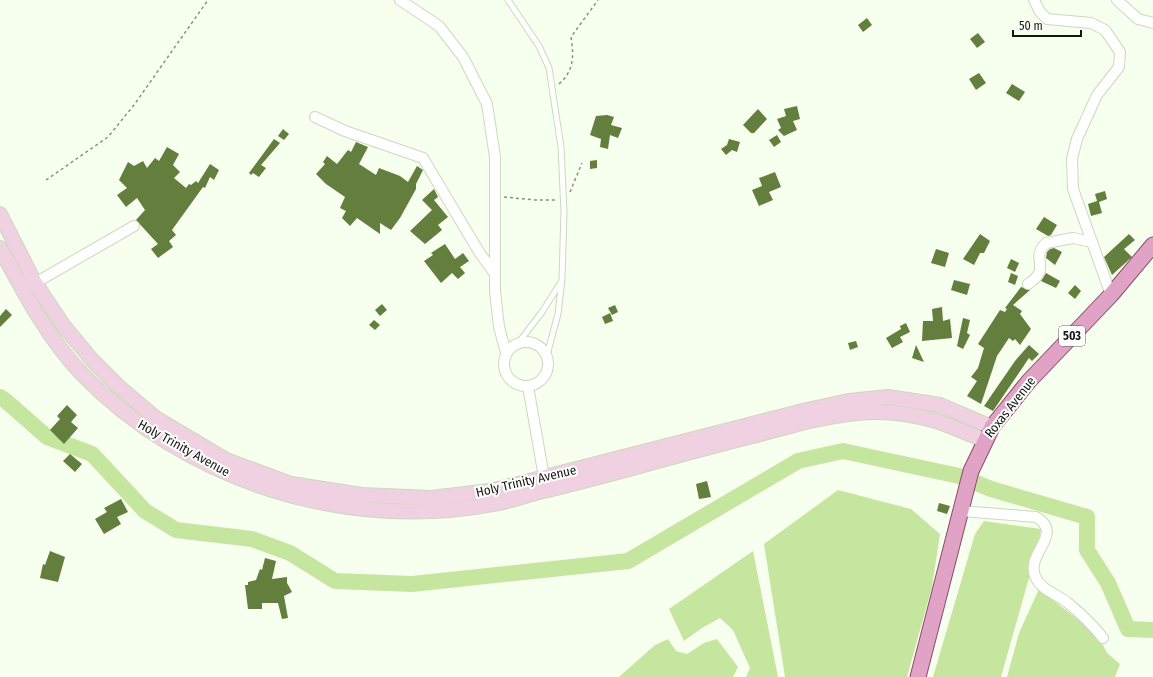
<svg xmlns="http://www.w3.org/2000/svg" width="1153" height="677" font-family="'Fira Sans Condensed',sans-serif">
<rect width="100%" height="100%" fill="#f7ffee"/>
<g fill="#c6e6a0">
<polygon points="838,490 911,509 940,534 932,587 907,677 785,677 764,544"/>
<polygon points="984,521 1041,529 1038,546 1001,677 933,677 975,534"/>
<polygon points="753,551 778,677 746,677 750,668 733,630 720,618 702,628 684,641 669,609"/>
<polygon points="1039,589 1086,626 1102,643 1107,653 1120,664 1115,677 1007,677 1019,633"/>
<polygon points="668,639 676,651 687,654 704,643 717,639 738,667 733,677 619,677 655,645"/>
</g>
<g fill="none" stroke-linecap="round" stroke-linejoin="round">
<polyline stroke="#c6e6a0" stroke-width="16" points="0,397 6,401 47,437 92,454 145,511 176,530 252,539 290,553 335,581 412,584 628,561 798,461 843,451 959,476 991,489 1087,517 1087,550 1108,583 1128,629 1153,630"/>
</g>
<g fill="#637e3d">
<polygon points="867,18 872,25 863,32 858,25"/>
<polygon points="978,33 985,42 977,48 970,39"/>
<polygon points="979,73 986,83 976,90 969,79"/>
<polygon points="1012,84 1025,92 1019,101 1006,93"/>
<polygon points="797,106 800,119 793,121 797,130 784,136 778,130 781,128 777,119 786,116 784,109"/>
<polygon points="758,109 767,119 754,133 751,133 743,125"/>
<polygon points="607,115 614,117 611,125 622,128 618,138 610,135 608,149 600,147 601,139 590,135 596,116"/>
<polygon points="283,129 289,134 284,140 278,136"/>
<polygon points="777,135 781,142 774,147 769,140"/>
<polygon points="274,139 280,143 261,165 266,168 259,177 253,173 251,175 249,173"/>
<polygon points="729,139 740,142 737,152 732,150 726,155 721,149 727,145"/>
<polygon points="356,142 368,147 359,164 376,175 379,168 400,176 408,182 417,166 423,170 416,184 416,189 400,218 391,230 380,223 380,234 357,218 350,226 342,218 346,211 340,208 345,197 326,184 316,174 325,164 323,162 327,156 337,164 348,150 351,152"/>
<polygon points="167,147 179,154 173,165 180,172 174,178 186,188 189,184 191,185 196,181 198,183 210,164 219,170 214,180 210,177 205,188 203,187 172,230 176,235 169,241 173,247 158,258 151,249 158,244 136,220 145,210 137,198 126,207 117,195 127,188 119,180 128,162 134,166 143,161 147,168 155,158 159,161"/>
<polygon points="597,160 597,168 590,169 590,161"/>
<polygon points="775,172 781,187 769,192 773,200 759,206 752,190 762,186 759,178"/>
<polygon points="434,189 438,197 434,200 448,217 438,225 442,230 425,244 410,231 432,210 422,200"/>
<polygon points="1105,191 1107,199 1099,202 1102,213 1091,216 1088,204 1097,201 1095,194"/>
<polygon points="1044,217 1057,225 1051,235 1048,236 1036,229"/>
<polygon points="980,234 990,241 984,253 980,253 974,265 963,259"/>
<polygon points="1129,234 1135,240 1124,249 1132,257 1112,275 1104,257"/>
<polygon points="445,244 455,259 463,253 469,261 460,267 465,273 458,279 452,273 441,283 424,261 433,255 431,253"/>
<polygon points="1054,248 1062,252 1055,265 1046,258 1047,252 1050,249"/>
<polygon points="936,249 949,253 945,267 931,263"/>
<polygon points="1011,259 1019,263 1015,272 1007,268"/>
<polygon points="1011,273 1018,276 1015,285 1008,282"/>
<polygon points="1046,273 1060,281 1056,288 1041,281"/>
<polygon points="954,280 970,284 967,295 951,290"/>
<polygon points="1075,285 1081,291 1075,299 1068,293"/>
<polygon points="1021,287 1030,290 1013,305 1022,311 1020,314 1031,329 1020,345 1015,339 1013,341 1009,338 997,356 981,404 967,396 977,381 971,377 978,368 984,348 978,344 1000,310 1005,312 1007,309 1005,308"/>
<polygon points="382,304 387,310 380,316 375,310"/>
<polygon points="615,305 618,312 612,315 608,308"/>
<polygon points="942,307 943,321 950,319 952,338 922,341 923,321 933,321 932,309"/>
<polygon points="6,309 12,315 0,327 0,316"/>
<polygon points="610,313 613,321 605,324 602,317"/>
<polygon points="963,318 970,320 967,333 970,335 963,349 957,346"/>
<polygon points="374,320 380,325 375,330 369,325"/>
<polygon points="906,323 910,332 900,337 903,342 892,348 886,338 901,329 900,326"/>
<polygon points="856,341 858,347 850,350 848,343"/>
<polygon points="916,345 924,362 912,358"/>
<polygon points="1029,345 1039,354 1032,361 1029,358 993,411 984,406 1015,361"/>
<polygon points="67,405 77,415 71,422 78,428 64,444 50,430 60,419 57,416"/>
<polygon points="70,454 82,464 75,472 63,461"/>
<polygon points="707,481 711,497 699,499 696,484"/>
<polygon points="121,499 128,512 117,517 121,524 104,534 95,519 107,512 104,508"/>
<polygon points="939,503 950,506 947,514 937,511"/>
<polygon points="50,551 65,557 58,582 40,578 43,564 45,565"/>
<polygon points="265,558 276,561 272,579 287,577 287,583 292,592 284,596 288,618 282,619 278,603 262,603 262,609 248,609 245,585 248,585 248,582 256,580 260,569 262,570"/>
</g>
<g fill="none" stroke-linecap="round" stroke-linejoin="round">
<g stroke="#ccd9bd" stroke-width="7">
<g id="service">
<polyline points="508,0 539,46 549,68 561,147 564,212 562,279 558,314 547,355"/>
<polyline points="519,342 542,312 561,282"/>
</g>
</g>
<g stroke="#ccd9bd" stroke-width="12">
<g id="minor">
<polyline points="400,0 439,26 463,57 487,104 495,157 495,291 499,327 506,353"/>
<polyline points="1034,0 1040,12 1047,19 1091,23 1105,30 1120,52 1119,67 1097,95 1077,139 1072,159 1073,189 1111,295"/>
<polyline points="1117,0 1138,19 1153,23"/>
<polyline points="315,117 345,131 423,158 479,252 495,274"/>
<polyline points="35,283 134,226"/>
<path d="M1028,284C1053,268 1029,259 1046,243L1073,238L1092,242"/>
<circle cx="526" cy="364" r="22"/>
<polyline points="528,386 545,483"/>
<path d="M961,511L1036,517C1065,534 1026,552 1035,576C1040,590 1057,594 1068,603C1080,613 1093,625 1103,638"/>
</g>
</g>
<g stroke="#ccd9bd" stroke-width="16">
<g id="secondary">
<polyline points="0,214 35,283 63,325 92,360 118,386 157,419 226,460 291,484 362,495 431,498 490,491 807,410 849,401 888,397 940,405 992,427"/>
<path d="M0,248C23,291 47,337 81,373C185,481 346,532 494,504C509,501 524,496 539,492C569,485 599,477 629,469C689,452 749,437 809,421C857,411 888,407 936,421C952,426 968,434 984,440"/>
</g>
</g>
<g stroke="#8b4b6d" stroke-width="17">
<polyline id="primary" points="918,677 971,471 992,427 1029,381 1111,295 1153,245"/>
</g>
<g stroke="#899082" stroke-width="1.5" stroke-dasharray="3 3" stroke-linecap="butt">
<path d="M559,84C574,71 574,56 571,37L598,0"/>
<polyline points="46,180 108,137 134,105 208,0"/>
<polyline points="570,192 582,163"/>
<polyline points="504,197 535,200 556,200"/>
</g>
<use href="#service" stroke="#fff" stroke-width="5"/>
<use href="#minor" stroke="#fff" stroke-width="10"/>
<use href="#secondary" stroke="#efd1e2" stroke-width="14"/>
<use href="#primary" stroke="#e0a3c5" stroke-width="15"/>
</g>
<g text-anchor="middle" dominant-baseline="central" stroke-width="4" stroke-linejoin="round" paint-order="stroke">
<rect fill="#fff" stroke="#5a5e57" stroke-width="1" x="1059" y="326" width="26" height="20" rx="3"/>
<g font-size="12" font-weight="bold" fill="#14190f">
<text x="1072" y="336">503</text>
</g>
<g font-size="13" fill="#14190f" stroke="#fff">
<text transform="translate(1010 407) rotate(-52)">Roxas Avenue</text>
<text transform="translate(184 448) rotate(29)">Holy Trinity Avenue</text>
<text transform="translate(526 481) rotate(-13)">Holy Trinity Avenue</text>
</g>
</g>
<path d="M1013 30v6h68v-6" fill="none" stroke="#14190f" stroke-width="2"/>
<text x="1019" y="30" font-size="12" fill="#14190f" stroke="#ffffff" stroke-width="3" paint-order="stroke">50 m</text>
</svg>
